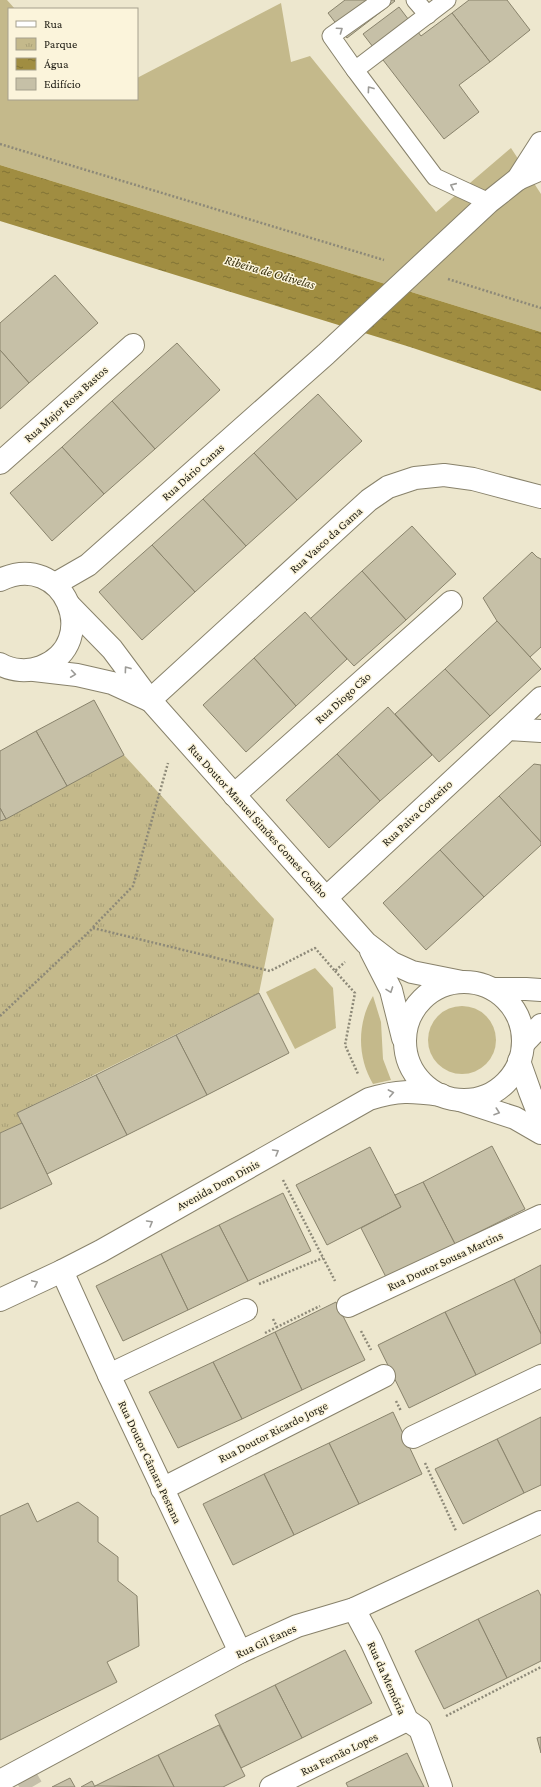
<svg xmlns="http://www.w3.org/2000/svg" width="541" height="1787" font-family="'Crimson Pro',serif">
<defs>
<pattern id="park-tufts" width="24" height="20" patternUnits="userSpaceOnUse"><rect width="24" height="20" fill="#c4b98b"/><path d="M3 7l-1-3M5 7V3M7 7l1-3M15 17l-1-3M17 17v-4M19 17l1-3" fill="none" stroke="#a89f77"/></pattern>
<pattern id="water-ripples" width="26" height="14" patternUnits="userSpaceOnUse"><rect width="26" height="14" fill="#a08d41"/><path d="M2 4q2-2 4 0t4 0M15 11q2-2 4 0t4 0" fill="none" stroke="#827335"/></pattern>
</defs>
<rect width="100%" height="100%" fill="#ede7ce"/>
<g fill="#c4b98b">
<polygon points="0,0 7,0 15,9 9,9 9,99 137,99 137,78 281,3 291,62 310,56 436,212 511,148 541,194 541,332 0,165"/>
<polygon points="315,968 333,988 336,1028 295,1049 266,992"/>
<path d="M373,996L381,1022L383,1059L391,1080L373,1084C357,1057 357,1023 373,996Z"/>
<circle cx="462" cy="1040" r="34"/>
</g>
<polygon fill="url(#park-tufts)" points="124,755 274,919 259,993 17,1113 22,1123 0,1133 0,821"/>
<polygon fill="url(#water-ripples)" points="0,165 541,332 541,391 410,347 0,221"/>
<g fill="#c6c0a7" stroke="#89836c">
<polygon points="345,0 394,0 395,1 347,38 328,13"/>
<polygon points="469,0 507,0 530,30 490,62 452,13"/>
<polygon points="399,7 421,36 452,13 490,62 459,85 479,112 444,139 363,34"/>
<polygon points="55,275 98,323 29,383 0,350 0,323"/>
<polygon points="177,343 220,390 155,449 112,401"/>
<polygon points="0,350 29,383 0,409"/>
<polygon points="318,394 362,441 297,500 254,453"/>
<polygon points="112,401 155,449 104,494 62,447"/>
<polygon points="62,447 104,494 52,541 10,493"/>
<polygon points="254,453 297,500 246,546 203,499"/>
<polygon points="203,499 246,546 195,592 152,545"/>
<polygon points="412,526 456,574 406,620 362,571"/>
<polygon points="152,545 195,592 142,640 99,592"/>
<polygon points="532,552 537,557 541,559 541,647 530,657 497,621 483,598"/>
<polygon points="362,571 406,620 354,666 310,619"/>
<polygon points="305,612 347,659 296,706 254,658"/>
<polygon points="497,621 541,669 490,716 445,669"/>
<polygon points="254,658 296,706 246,752 203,705"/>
<polygon points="445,669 490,716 439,762 395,714"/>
<polygon points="94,700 124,755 67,786 36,731"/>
<polygon points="388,707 432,755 380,801 337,754"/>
<polygon points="36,731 67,786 6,819 0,808 0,751"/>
<polygon points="337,754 380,801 329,848 286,800"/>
<polygon points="534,764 541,765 541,842 499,796"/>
<polygon points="499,796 541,842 541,845 484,897 440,850"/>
<polygon points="0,808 6,819 0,821"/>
<polygon points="440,850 484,897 426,950 383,903"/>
<polygon points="259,993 289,1053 207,1095 176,1035"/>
<polygon points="176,1035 207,1095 127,1135 96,1075"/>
<polygon points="96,1075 127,1135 47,1174 17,1113"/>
<polygon points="22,1123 52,1184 0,1209 0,1133"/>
<polygon points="492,1146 525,1209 455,1244 423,1182"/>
<polygon points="370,1147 401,1207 327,1245 296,1185"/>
<polygon points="423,1182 455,1244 387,1279 361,1228 401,1207 395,1195"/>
<polygon points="283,1193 311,1251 248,1281 219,1225"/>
<polygon points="219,1225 248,1281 188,1310 161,1254"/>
<polygon points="161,1254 188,1310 123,1341 96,1286"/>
<polygon points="541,1265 541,1334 514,1279"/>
<polygon points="514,1279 541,1334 541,1343 476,1375 445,1312"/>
<polygon points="336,1302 365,1360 302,1390 275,1332"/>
<polygon points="445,1312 476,1375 409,1408 378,1345"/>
<polygon points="275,1332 302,1390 242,1419 213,1362"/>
<polygon points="213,1362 242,1419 178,1448 149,1392"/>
<polygon points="393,1412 422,1474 359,1504 329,1443"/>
<polygon points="541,1417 541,1485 524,1493 497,1439"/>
<polygon points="497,1439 524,1493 463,1524 435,1469"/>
<polygon points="329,1443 359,1504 294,1535 264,1474"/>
<polygon points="264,1474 294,1535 233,1565 203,1504"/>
<polygon points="78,1502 98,1517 98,1542 118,1557 118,1581 137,1596 139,1646 107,1662 117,1682 0,1740 0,1516 28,1503 37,1522"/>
<polygon points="538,1590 541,1596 541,1661 507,1678 478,1619"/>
<polygon points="478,1619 507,1678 444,1709 415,1651"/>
<polygon points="345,1650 372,1703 302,1738 275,1685"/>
<polygon points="275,1685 302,1738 241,1768 215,1715"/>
<polygon points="219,1725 245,1776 223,1787 174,1787 158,1755"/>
<polygon points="541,1737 541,1753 537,1738"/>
<polygon points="407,1753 424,1787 348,1787 346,1783"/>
<polygon points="158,1755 174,1787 95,1786"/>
<polygon points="70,1778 75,1787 52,1787"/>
<polygon points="92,1781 95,1787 81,1787"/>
</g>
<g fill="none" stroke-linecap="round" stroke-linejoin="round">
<polyline stroke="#c5bfaa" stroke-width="22" stroke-dasharray="22 11" stroke-linecap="butt" points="22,1770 32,1787"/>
<g stroke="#88826b" stroke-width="19">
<g id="service">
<polyline points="415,0 428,15"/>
<polyline points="447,0 355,70 435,177 489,202"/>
<polyline points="355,70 331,36 382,0"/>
</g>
</g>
<g stroke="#88826b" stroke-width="24">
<g id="minor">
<polyline points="518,179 541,143"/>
<polyline points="0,463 133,345"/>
<polyline points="55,584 88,565 326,354 489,202 518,179 541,169"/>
<polyline points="150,700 369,500 388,487 415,478 444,475 473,479 541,497"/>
<polyline points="508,729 541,698"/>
<polyline points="234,795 451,602"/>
<polyline points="326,898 508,729 541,731"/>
<polyline points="519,1061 530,1092 541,1120"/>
<polyline points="460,1100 515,1118 541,1133"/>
<polyline points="62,1271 109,1375 240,1652"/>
<polyline points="348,1306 541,1216"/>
<polyline points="109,1375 246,1310"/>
<polyline points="413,1437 541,1376"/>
<polyline points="162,1489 384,1376"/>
<polyline points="354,1609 371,1641 407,1720 420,1729 441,1787"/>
<polyline points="0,1781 240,1652 297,1626 354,1609 541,1522"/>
<polyline points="271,1787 407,1720"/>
</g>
</g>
<g stroke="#88826b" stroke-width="24">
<g id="tertiary">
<path d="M0,580C64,549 103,643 41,667C28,672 12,671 0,664"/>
<polyline points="69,605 112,649 150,700 366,943 392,963 412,972 462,982"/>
<polyline points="34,670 77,675 112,683 149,700"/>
<polyline points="371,951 391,990 403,1038"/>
<circle cx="464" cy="1041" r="59"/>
<polyline points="493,989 526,989 541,990"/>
<polyline points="523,1044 541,1025"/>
<path d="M0,1300L62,1271L101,1251L369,1099C399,1090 410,1091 441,1095"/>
</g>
</g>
<g stroke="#8d8978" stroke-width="2.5" stroke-dasharray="2 2" stroke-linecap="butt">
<polyline points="0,144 384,260"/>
<polyline points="448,279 541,308"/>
<polyline points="93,927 133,886 168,763"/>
<polyline points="335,971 355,993 345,1045 358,1074"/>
<polyline points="0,1016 93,928 270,971 315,948 335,971 345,962"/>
<polyline points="283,1180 335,1281"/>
<polyline points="259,1284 323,1258"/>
<polyline points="273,1319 277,1327 320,1306"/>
<polyline points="361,1331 371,1350"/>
<polyline points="265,1333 277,1327"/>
<polyline points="396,1401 401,1411"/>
<polyline points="425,1463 456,1531"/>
<polyline points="446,1716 541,1667"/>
</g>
<use href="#service" stroke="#fff" stroke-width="17"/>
<use href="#minor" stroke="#fff" stroke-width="22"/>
<use href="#tertiary" stroke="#fff" stroke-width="22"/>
</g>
<defs><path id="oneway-chevron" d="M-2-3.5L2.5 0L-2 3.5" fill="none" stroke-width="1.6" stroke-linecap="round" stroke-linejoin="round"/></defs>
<g stroke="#9c9b97">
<use href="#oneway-chevron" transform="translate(340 30) rotate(-35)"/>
<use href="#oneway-chevron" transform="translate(370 89) rotate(-126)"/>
<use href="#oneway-chevron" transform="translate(453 186) rotate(-156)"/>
<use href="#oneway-chevron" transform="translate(127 669) rotate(-126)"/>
<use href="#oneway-chevron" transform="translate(73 674) rotate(8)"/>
<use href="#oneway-chevron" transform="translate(390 990) rotate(70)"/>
<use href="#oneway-chevron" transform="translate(391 1093) rotate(-11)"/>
<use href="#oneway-chevron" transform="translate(497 1112) rotate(19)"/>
<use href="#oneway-chevron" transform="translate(276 1152) rotate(-30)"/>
<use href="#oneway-chevron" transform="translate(150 1223) rotate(-30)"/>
<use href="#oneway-chevron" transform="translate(35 1283) rotate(-25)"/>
</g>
<g text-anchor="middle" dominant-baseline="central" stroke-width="3" stroke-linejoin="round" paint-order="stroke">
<g font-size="12" fill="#232118" stroke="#fbf4db">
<text transform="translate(66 404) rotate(-42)">Rua Major Rosa Bastos</text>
<text transform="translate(193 472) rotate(-42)">Rua Dário Canas</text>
<text transform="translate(326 540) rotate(-42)">Rua Vasco da Gama</text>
<text transform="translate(343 698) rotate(-42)">Rua Diogo Cão</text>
<text transform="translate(417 813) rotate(-43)">Rua Paiva Couceiro</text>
<text transform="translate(258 821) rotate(48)">Rua Doutor Manuel Simões Gomes Coelho</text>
<text transform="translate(218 1185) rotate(-29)">Avenida Dom Dinis</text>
<text transform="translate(445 1261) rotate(-25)">Rua Doutor Sousa Martins</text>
<text transform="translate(273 1432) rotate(-27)">Rua Doutor Ricardo Jorge</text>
<text transform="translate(150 1462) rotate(65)">Rua Doutor Câmara Pestana</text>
<text transform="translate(266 1641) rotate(-25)">Rua Gil Eanes</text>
<text transform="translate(387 1678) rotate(66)">Rua da Memória</text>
<text transform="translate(339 1754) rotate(-26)">Rua Fernão Lopes</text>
</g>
<g font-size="13" font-style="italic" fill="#372f0c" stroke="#fbf4db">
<text transform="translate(270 272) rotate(16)">Ribeira de Odivelas</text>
</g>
</g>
<rect x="8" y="8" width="130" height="92" fill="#fbf4db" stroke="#a5a08d"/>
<rect x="16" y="21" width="20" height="6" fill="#ffffff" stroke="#a5a08d"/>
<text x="44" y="28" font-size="12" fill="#232118">Rua</text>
<rect x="16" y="38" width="20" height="12" fill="url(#park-tufts)" stroke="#a5a08d"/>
<text x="44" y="48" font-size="12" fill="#232118">Parque</text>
<rect x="16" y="58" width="20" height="12" fill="url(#water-ripples)" stroke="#a5a08d"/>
<text x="44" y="68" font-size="12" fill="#232118">Água</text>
<rect x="16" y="78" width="20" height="12" fill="#c6c0a7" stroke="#a5a08d"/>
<text x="44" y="88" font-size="12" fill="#232118">Edifício</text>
</svg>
